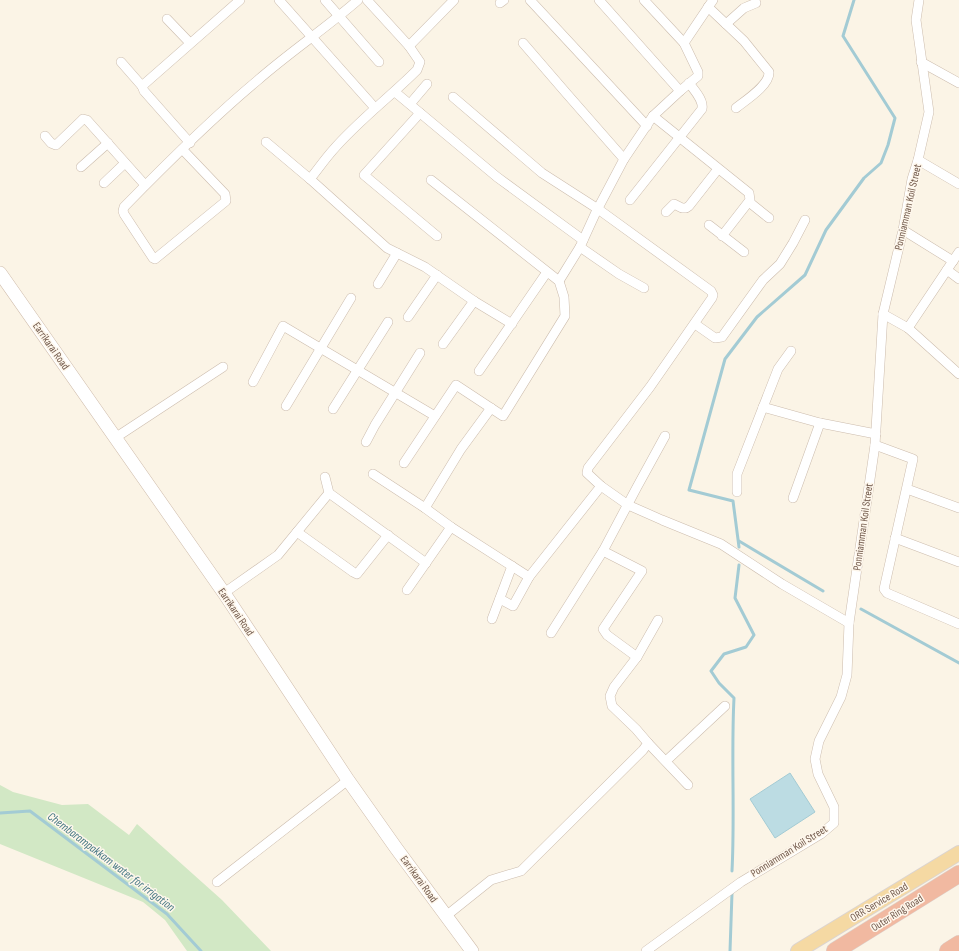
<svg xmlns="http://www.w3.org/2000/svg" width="959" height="951" font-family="'Sofia Sans Condensed',sans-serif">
<rect width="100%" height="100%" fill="#fbf4e6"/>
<polygon fill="#d2e8c5" points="0,785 13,792 62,805 88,804 129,835 137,824 222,900 271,951 187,951 165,920 143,902 0,844"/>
<polygon fill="#bcdce3" stroke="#a3cbd4" points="790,773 815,812 775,838 750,799"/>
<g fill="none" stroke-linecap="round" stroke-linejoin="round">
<g stroke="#a3cbd4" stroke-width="3">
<polyline points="739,541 823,591"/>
<polyline points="739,547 733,501 689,490 725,359 757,317 805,275 826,230 864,178 881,163 888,145 895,118 843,36 854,0"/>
<polyline points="861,609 959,663"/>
<polyline points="0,813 30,811 167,914 201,951"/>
<path d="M732,871C735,813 731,755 734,698L719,683L711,671L724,654L746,647L754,635L735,598L739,565"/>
<polyline points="730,951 732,893"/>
</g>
<g stroke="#ccbcad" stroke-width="10">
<g id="minor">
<polyline points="279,0 375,108"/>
<polyline points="325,0 379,62"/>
<polyline points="530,0 647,126"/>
<polyline points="599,0 680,91"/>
<polyline points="500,3 504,0"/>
<path d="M708,7L744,41L769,72C770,85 746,100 736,108"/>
<polyline points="167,19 190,43"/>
<polyline points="726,24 744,8 756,3"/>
<polyline points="523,43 567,94 624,159 596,212 580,247 559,281"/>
<polyline points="684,43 713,0"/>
<polyline points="409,46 454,0"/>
<polyline points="121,62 142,86"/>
<polyline points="921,62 959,83"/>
<polyline points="395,92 497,177 583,240"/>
<polyline points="453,97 542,173 598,209 711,291 713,295 712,298 650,387 588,468 587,473 601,486 628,505 662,520 721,544 782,584 849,623"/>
<polyline points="410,104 427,84"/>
<polyline points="420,113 364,175 437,236"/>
<polyline points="653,116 749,193 750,200 722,236"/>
<polyline points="45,136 51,143 56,145 81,121 83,119 87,120 145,185"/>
<polyline points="266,142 310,179 387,248 425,267 474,301 512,324"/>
<polyline points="190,143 144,91 142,86 240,0"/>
<path d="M182,149L225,194L226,201L155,259L153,258L124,214L123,211L124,207C167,163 211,119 258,80C290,52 326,28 358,0"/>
<polyline points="624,159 653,116 680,91 698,76 698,72 684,43 644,0"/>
<polyline points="918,160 959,184"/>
<polyline points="81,167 108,143"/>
<path d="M310,179C318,169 325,159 333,150C358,121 390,97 417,70L420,62L409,46L367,0"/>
<polyline points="104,183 125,163"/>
<path d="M630,200L702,109C704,100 694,90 689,83"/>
<polyline points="749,202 769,218"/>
<polyline points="666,212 674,204 682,208 686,208 689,206 718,169"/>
<polyline points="709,225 744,252"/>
<polyline points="903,230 953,261"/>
<polyline points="580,247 619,274 644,288"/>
<polyline points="947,270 959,279"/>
<polyline points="378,284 397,253"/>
<polyline points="883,314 908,328 959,374"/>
<polyline points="408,317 437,275"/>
<polyline points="695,324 715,338 722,337 763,280 780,264 793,243 805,220"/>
<polyline points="908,328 959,252"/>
<polyline points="443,344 474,301"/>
<polyline points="479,371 547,272"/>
<polyline points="253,382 283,326 435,416"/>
<polyline points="286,406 351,298"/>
<polyline points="763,407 820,423 876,434"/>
<polyline points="333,409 388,322"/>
<polyline points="115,438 223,367"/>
<polyline points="366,442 375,425 420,353"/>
<polyline points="875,445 913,459 884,589 887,593 959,624"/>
<polyline points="404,463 456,385 503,416 565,316 564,297 559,281 431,180"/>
<polyline points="373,474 425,508 451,527 529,577"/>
<polyline points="907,489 959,508"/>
<polyline points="737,492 737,474 778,369 791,351"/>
<polyline points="329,493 426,563"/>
<polyline points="793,498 820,423"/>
<polyline points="425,508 461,449 491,408"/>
<polyline points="297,532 353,572 357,574 388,535"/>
<polyline points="895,538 959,562"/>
<polyline points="603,551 642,571 603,629 607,635 637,657"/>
<polyline points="407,590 451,527"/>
<polyline points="224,593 278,555 329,493 325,477"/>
<polyline points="500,599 513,606 529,577 601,486"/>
<polyline points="492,619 512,566"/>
<polyline points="551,633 603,551 637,487 665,436"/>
<polyline points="648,743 688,785"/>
<polyline points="666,761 725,706"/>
<polyline points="217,882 348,780"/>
<polyline points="446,916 491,880 521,871 643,750 648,743 636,729 612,706 610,696 614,687 637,657 658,620"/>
<polyline points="646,951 741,882 821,834 834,823 834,807 818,774 815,759 819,741 841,697 847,675 849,623 875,445 883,314 903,230 912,179 918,160 929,112 916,20 919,0"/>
</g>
</g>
<g stroke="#cfbcab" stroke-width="14">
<polyline id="secondary" points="0,273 224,593 348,780 396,848 472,951"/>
</g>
<g stroke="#dbd4d1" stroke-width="16">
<polyline id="primary" points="798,951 959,853"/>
</g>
<g stroke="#dbd4d1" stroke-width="18">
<g id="motorway">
<polyline points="835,951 959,874"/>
<polyline points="948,951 959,944"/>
</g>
</g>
<use href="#minor" stroke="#fff" stroke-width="9"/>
<use href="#secondary" stroke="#fff" stroke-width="13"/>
<use href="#primary" stroke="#f5d9a3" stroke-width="14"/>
<use href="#motorway" stroke="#f1b9a1" stroke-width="17"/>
</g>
<g text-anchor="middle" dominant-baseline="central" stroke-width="3" stroke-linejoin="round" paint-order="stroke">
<g font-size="11" fill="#735b4d" stroke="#fef7ec">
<text transform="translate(908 207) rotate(-77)">Ponniamman Koil Street</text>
<text transform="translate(51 346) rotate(55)">Earrikarai Road</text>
<text transform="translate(863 527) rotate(-82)">Ponniamman Koil Street</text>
<text transform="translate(236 612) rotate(56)">Earrikarai Road</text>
<text transform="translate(789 851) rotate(-32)">Ponniamman Koil Street</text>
<text transform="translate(419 879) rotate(54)">Earrikarai Road</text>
<text transform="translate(879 902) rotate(-31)">ORR Service Road</text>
<text transform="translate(897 913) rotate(-32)">Outer Ring Road</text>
</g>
<g font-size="12" font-style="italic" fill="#477985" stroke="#fef7ec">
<text transform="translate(111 862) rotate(37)">Chembarampakkam water for irrigation</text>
</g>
</g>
</svg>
